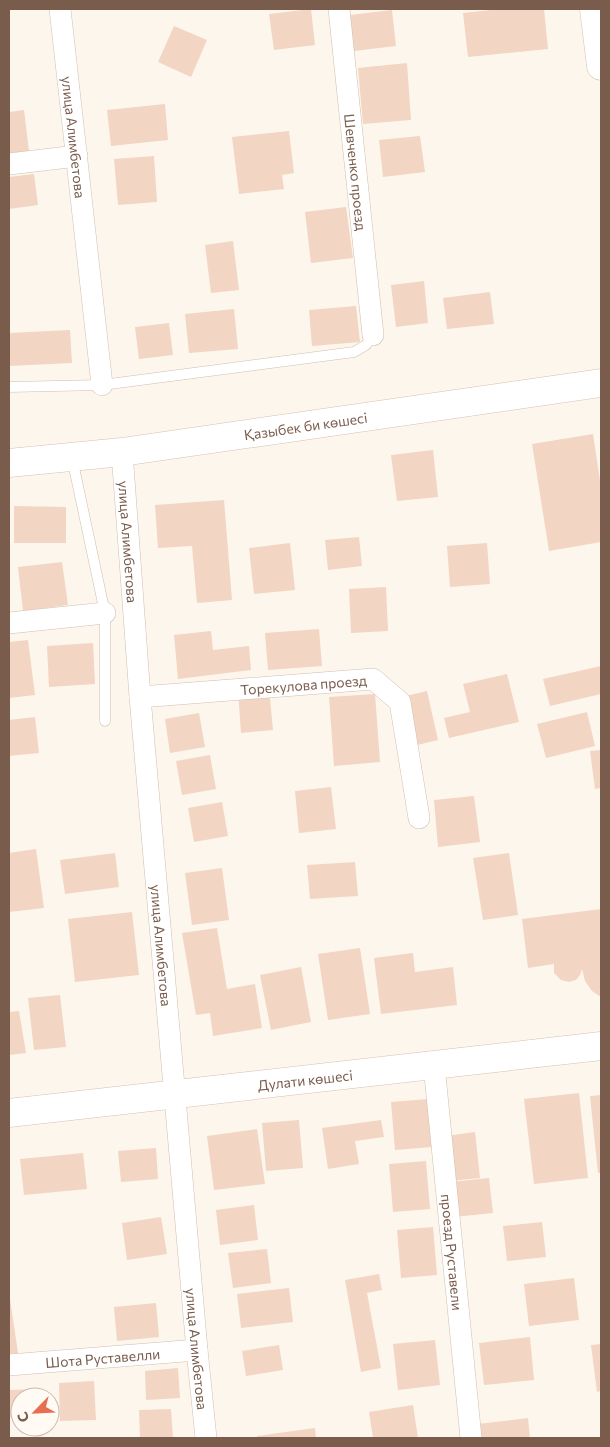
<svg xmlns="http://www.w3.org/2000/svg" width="610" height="1447" font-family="Commissioner,sans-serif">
<rect width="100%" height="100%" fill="#fdf6ec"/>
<g fill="#f3d5c3">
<polygon points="311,9 315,45 274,50 269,14"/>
<polygon points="500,9 544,9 548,49 468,57 463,13"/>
<polygon points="392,10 396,46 354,51 350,15"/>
<polygon points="174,26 207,40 191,77 158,62"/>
<polygon points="407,63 411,120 363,124 358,68"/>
<polygon points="165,104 168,140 111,146 107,110"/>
<polygon points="24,110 29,151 9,154 9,112"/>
<polygon points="289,131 294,173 282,175 284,189 239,194 232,137"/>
<polygon points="420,136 425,172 383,177 379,140"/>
<polygon points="154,156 157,202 118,205 114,159"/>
<polygon points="34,174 38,205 9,209 9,177"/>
<polygon points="346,207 353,258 311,263 305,212"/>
<polygon points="233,241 239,290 211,293 205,245"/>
<polygon points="424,281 428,323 396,327 391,285"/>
<polygon points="490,292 494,324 447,329 443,298"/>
<polygon points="356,306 360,342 312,346 309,310"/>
<polygon points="234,309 238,349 189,353 185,314"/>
<polygon points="169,323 173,355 139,359 135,327"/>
<polygon points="70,330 72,363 9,366 9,333"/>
<polygon points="593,434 601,487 601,542 549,551 532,444"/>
<polygon points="433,450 438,497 397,501 391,455"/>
<polygon points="224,500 232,600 197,603 192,546 158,548 155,505"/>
<polygon points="14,506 66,507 66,543 14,543"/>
<polygon points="359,537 362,566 328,570 325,540"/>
<polygon points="290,543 295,590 254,594 249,548"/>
<polygon points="487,543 490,584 450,587 447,546"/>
<polygon points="62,562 68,605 23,611 18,567"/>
<polygon points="386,587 388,631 351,633 349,589"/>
<polygon points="319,629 322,666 268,670 265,633"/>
<polygon points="211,631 213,650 249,646 251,670 178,679 174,635"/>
<polygon points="28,640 35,695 9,698 9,642"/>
<polygon points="93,643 95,684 49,687 47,646"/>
<polygon points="601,666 601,694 550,706 543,679"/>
<polygon points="507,674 519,722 449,738 444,718 470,712 463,684"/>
<polygon points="269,688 273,730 241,733 238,691"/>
<polygon points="427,691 438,740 413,746 402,697"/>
<polygon points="375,694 380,762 334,766 329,697"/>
<polygon points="587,712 595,746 546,758 537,724"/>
<polygon points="199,713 205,747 170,753 165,719"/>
<polygon points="35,717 39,753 9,756 9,720"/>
<polygon points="601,750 601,788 595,789 590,751"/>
<polygon points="210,755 216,789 182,795 176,761"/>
<polygon points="331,787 336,829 299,833 295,791"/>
<polygon points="474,796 480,842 438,847 434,800"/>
<polygon points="222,802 228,836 194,842 188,808"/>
<polygon points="36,849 44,908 9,912 9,853"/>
<polygon points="115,853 119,887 65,894 60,860"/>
<polygon points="509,853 518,915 483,920 473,858"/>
<polygon points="355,862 358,896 310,899 307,865"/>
<polygon points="222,868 229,920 192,925 185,873"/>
<polygon points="601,909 601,997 592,991 585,981 582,969 580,975 576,980 569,982 561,980 554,973 554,964 528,968 522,919"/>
<polygon points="132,912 139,975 75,982 68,919"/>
<polygon points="217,928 227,989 255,984 262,1028 213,1036 210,1013 196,1015 182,933"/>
<polygon points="360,948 370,1014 328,1020 318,954"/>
<polygon points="413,953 415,972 453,967 457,1005 381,1014 374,958"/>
<polygon points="301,967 311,1022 271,1030 260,975"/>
<polygon points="60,995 66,1047 34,1050 28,998"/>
<polygon points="19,1011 26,1053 9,1055 9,1012"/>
<polygon points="579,1093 588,1178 534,1184 524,1099"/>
<polygon points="601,1095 601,1173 598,1173 590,1096"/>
<polygon points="428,1099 432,1147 395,1150 391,1102"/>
<polygon points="299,1120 303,1168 266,1171 262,1123"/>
<polygon points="381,1120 384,1137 355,1141 359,1164 328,1169 322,1128"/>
<polygon points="257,1129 265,1184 214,1190 207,1136"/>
<polygon points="475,1132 480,1178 450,1181 446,1136"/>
<polygon points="156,1148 158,1179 121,1182 118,1151"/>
<polygon points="83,1153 87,1189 24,1195 20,1159"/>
<polygon points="426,1161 430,1209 393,1212 389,1164"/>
<polygon points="489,1178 493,1213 454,1217 451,1182"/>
<polygon points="254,1205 258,1240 220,1245 216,1210"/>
<polygon points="161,1217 167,1254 127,1260 122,1223"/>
<polygon points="542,1222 546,1257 507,1261 503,1226"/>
<polygon points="433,1227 437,1275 401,1278 397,1230"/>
<polygon points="267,1249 271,1283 233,1288 228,1253"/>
<polygon points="379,1274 382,1290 367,1293 381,1368 361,1372 345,1280"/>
<polygon points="574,1278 579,1320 529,1326 524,1284"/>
<polygon points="289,1288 293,1322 241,1328 237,1294"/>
<polygon points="9,1292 18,1353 9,1354"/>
<polygon points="156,1303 159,1337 117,1341 114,1307"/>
<polygon points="530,1337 534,1380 484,1385 479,1343"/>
<polygon points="435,1340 440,1385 398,1390 393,1344"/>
<polygon points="601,1344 601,1391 597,1392 591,1345"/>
<polygon points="279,1345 283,1370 246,1376 242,1351"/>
<polygon points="178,1368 180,1398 146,1400 145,1371"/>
<polygon points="94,1381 96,1420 60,1421 59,1383"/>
<polygon points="42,1389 42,1397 20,1397 20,1416 9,1417 9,1390"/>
<polygon points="413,1405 418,1438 373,1438 369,1412"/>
<polygon points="171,1409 173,1438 140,1438 139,1410"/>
<polygon points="528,1418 530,1438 479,1438 478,1424"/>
<polygon points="315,1428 316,1438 257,1438 257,1436"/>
</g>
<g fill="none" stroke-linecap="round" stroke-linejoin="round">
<g stroke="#d1beb0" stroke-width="11">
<g id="service">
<polyline points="9,387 102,385 354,352 366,345 373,335"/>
<polyline points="72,458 105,613 105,721"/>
</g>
</g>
<g stroke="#d1beb0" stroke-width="22">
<g id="minor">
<path id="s1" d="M60,9L102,385"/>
<path id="s2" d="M339,9L373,335"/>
<polyline points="9,164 77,156"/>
<path id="s3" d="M122,452L140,697L197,1350L206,1438"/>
<polyline points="9,623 105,613"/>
<path id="s4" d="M140,697L373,679L400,702L419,818"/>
<path id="s5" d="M434,1065L471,1438"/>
<path id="s6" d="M9,1365L197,1350"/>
</g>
</g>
<g stroke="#d6c0b0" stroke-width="29">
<g id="secondary">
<polyline points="594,9 601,66"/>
<path id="s7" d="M9,463L122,452L601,383"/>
<path id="s8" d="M9,1113L601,1046"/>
</g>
</g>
<use href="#service" stroke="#fff" stroke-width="10"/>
<use href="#minor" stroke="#fff" stroke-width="21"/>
<use href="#secondary" stroke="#fff" stroke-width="28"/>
</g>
<g text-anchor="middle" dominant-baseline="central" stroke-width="4.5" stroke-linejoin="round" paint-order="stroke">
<g font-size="14" fill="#7a5c4d" stroke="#fffaf3">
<text stroke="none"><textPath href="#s1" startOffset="129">улица Алимбетова</textPath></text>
<text stroke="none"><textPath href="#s2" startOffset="164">Шевченко проезд</textPath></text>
<text stroke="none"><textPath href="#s7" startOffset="299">Қазыбек би көшесі</textPath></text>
<text stroke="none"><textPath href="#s3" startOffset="90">улица Алимбетова</textPath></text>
<text stroke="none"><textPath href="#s4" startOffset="164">Торекулова проезд</textPath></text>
<text stroke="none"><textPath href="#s3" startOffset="495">улица Алимбетова</textPath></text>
<text stroke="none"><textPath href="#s8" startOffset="298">Дулати көшесі</textPath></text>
<text stroke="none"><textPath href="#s5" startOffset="188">проезд Руставели</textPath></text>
<text stroke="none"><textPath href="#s3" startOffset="900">улица Алимбетова</textPath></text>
<text stroke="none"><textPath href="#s6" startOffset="94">Шота Руставелли</textPath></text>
</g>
</g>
<rect width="610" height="1447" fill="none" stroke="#7a5c4d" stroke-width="20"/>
<g transform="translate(35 1412) rotate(246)"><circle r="24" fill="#fffaf3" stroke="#cabbb1"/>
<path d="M0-4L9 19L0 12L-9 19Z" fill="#e76f51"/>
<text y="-8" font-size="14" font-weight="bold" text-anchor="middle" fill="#7a5c4d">С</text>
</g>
</svg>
